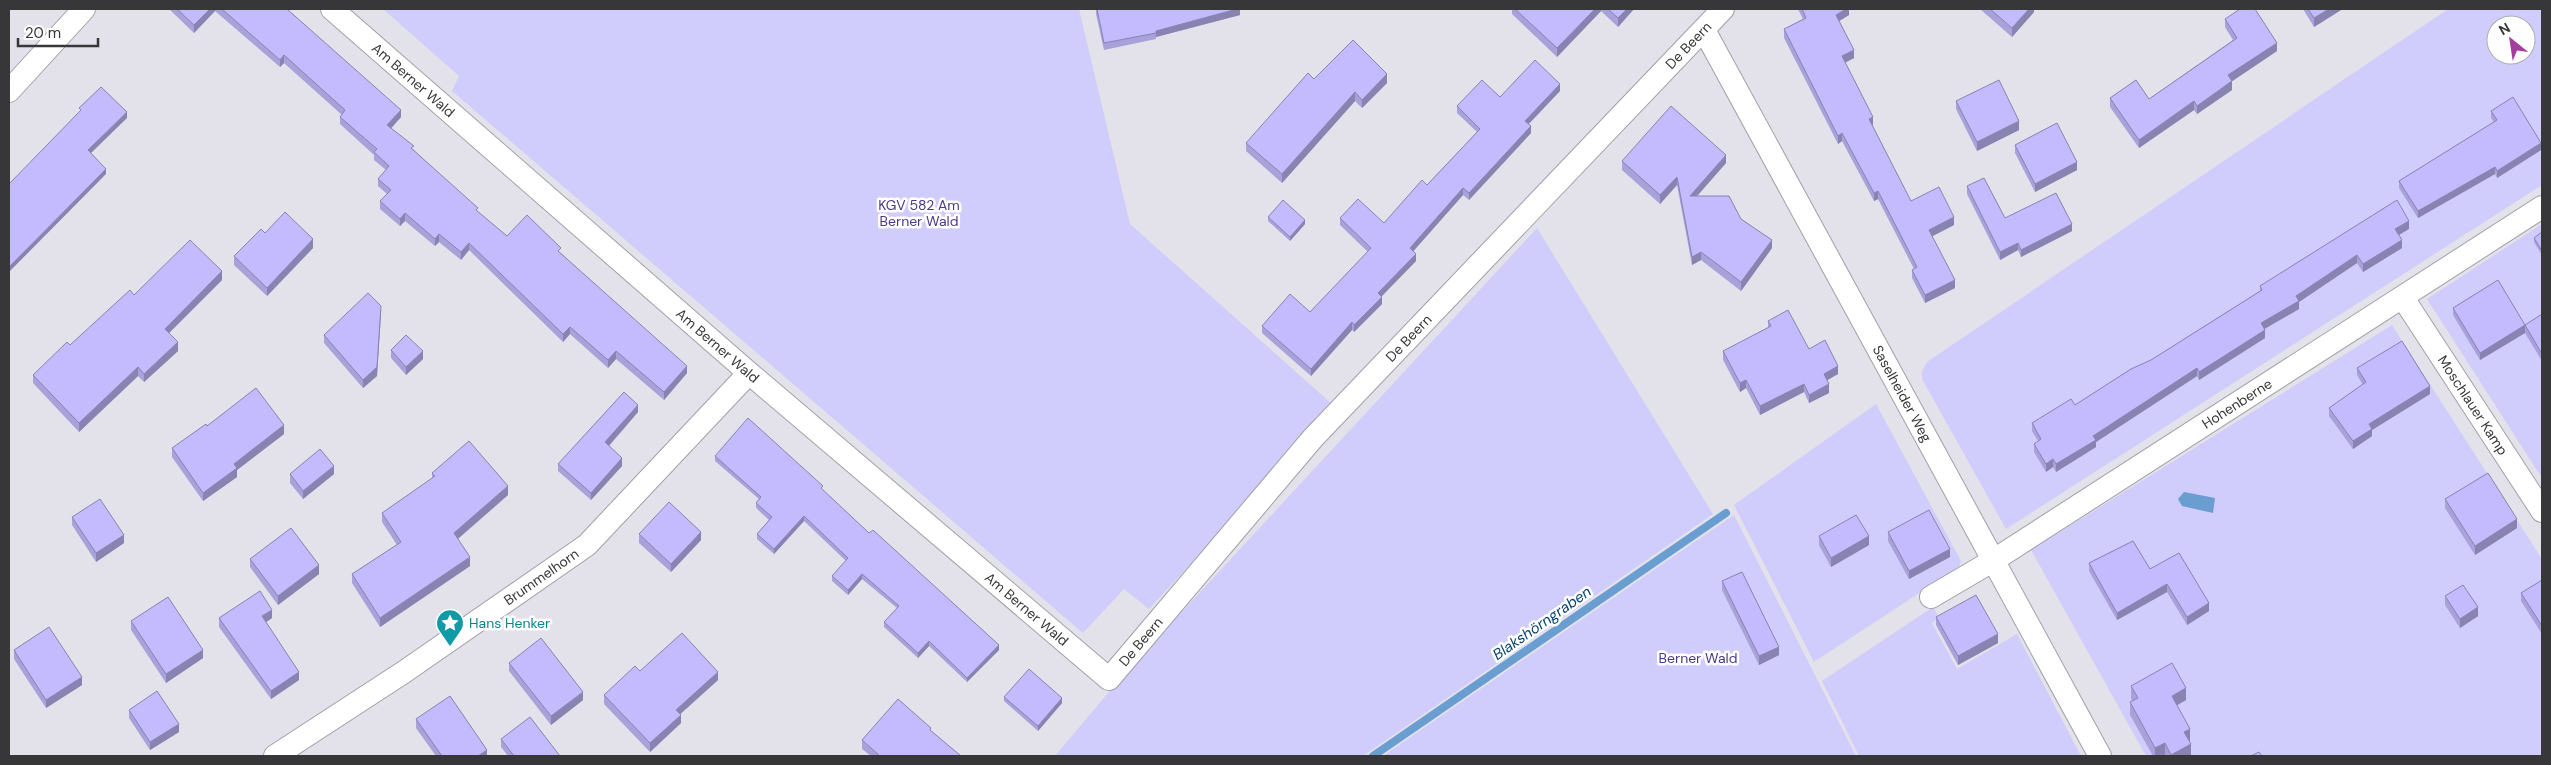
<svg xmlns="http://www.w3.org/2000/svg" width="2551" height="765" font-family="'DM Sans',sans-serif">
<rect width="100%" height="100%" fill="#e3e2ea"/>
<g fill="#d0ccfb" fill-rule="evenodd">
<polygon points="383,9 1079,9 1130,224 1333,405 1316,428 1149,609 1124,589 1083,633 452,91 459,76"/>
<path d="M2448,9H2542V185L2006,529L1922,379V371L1927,362ZM2496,25H2526V55H2496Z"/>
<polygon points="2542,224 2542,478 2427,299"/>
<polygon points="1537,228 1713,514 1363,756 1055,756 1119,680"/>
<polygon points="2392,325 2542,559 2542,756 2146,756 2031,550"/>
<polygon points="1876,404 1961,561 1959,567 1814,662 1734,505"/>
<polygon points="1734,515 1856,756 1383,756"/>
<polygon points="1933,607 1939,617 1932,623 1957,669 2017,634 2081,756 1859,756 1822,681"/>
</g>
<polygon fill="#6a9dd0" points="2184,492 2215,498 2213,513 2182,506 2178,499"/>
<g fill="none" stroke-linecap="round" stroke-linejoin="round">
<polyline stroke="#6a9dd0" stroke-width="8" points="1373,756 1726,513"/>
<g stroke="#a1a0a8" stroke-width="24">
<g id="minor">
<path id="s1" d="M332,9L749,373L1109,679L1313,438L1723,9"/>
<path id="s2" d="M1704,30L2100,756"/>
<polyline points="9,91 84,9"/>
<path id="s3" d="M2403,298L2542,511"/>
<path id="s4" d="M1931,597L1994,560L2542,207"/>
<path id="s5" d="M275,756L404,672L587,545L749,373"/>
</g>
</g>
<use href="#minor" stroke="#fff" stroke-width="22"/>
</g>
<g fill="#a8a1da">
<polygon points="169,9 287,9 401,117 391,128 478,212 507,236 561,253 687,373 664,400 616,359 608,368 570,334 563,342 469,250 461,260 439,242 435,246 405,221 400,226 380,209 380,201 387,194 378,186 378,179 386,170 374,160 374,155 340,124 340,117 342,115 284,63 280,67 215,11 194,33"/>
<polygon points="1096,9 1240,9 1240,15 1156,37 1156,39 1104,50 1096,14"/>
<polygon points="1512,9 1634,9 1618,27 1601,11 1557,57 1512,14"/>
<polygon points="1798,9 1849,9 1849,15 1839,21 1854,58 1845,63 1873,125 1872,126 1911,201 1954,225 1932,236 1955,288 1925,303 1912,278 1912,270 1914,269 1878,199 1874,201 1842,141 1838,144 1784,38 1784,29 1803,19"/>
<polygon points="1980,9 2034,9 2034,12 2012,37"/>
<polygon points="2303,9 2341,9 2341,10 2314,27"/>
<polygon points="2225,19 2277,51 2232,81 2232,90 2197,114 2194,110 2139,148 2110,107 2110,98 2149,99 2233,40 2225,27"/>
<polygon points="1314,79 1387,83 1362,108 1355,101 1282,183 1246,151 1246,143"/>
<polygon points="1560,91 1528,124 1531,133 1469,200 1463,195 1413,251 1416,261 1382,296 1382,304 1354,332 1352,330 1311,376 1262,333 1262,326 1310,312 1368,252 1340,225 1340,218 1384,223 1427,185 1477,132 1457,113 1457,106 1500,97"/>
<polygon points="1956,101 2019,130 1977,151 1956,109"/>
<polygon points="2491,111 2541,150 2497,178 2495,174 2418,218 2399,188 2399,181 2494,122 2491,118"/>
<polygon points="2015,145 2077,170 2035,192 2015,153"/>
<polygon points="1622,161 1726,163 1697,196 1741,219 1772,248 1741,291 1701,260 1692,265 1677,185 1660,204 1622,170"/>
<polygon points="1967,186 2005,218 2072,231 2021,257 2018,250 2000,260 1967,194"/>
<polygon points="1268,217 1305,224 1290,241 1268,221"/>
<polygon points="2409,229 2399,235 2402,248 2363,272 2357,263 2299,302 2299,309 2264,329 2265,338 2199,380 2197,376 2096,442 2096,447 2056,472 2053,467 2046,472 2034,452 2034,444 2038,441 2032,431 2032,423 2075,405 2151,360 2260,291 2260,286"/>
<polygon points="2542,232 2542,255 2534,242 2534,238"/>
<polygon points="265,233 313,248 267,296 234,265 234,256"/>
<polygon points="222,280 169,333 178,351 144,382 138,376 79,432 33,383 33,375 134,295"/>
<polygon points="2453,308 2525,325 2542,314 2542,361 2525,333 2480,360 2453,315"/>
<polygon points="381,315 377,376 363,388 324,343 324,335"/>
<polygon points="1768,321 1838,374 1827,380 1829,393 1809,403 1804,392 1760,415 1746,388 1740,392 1723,360 1723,351 1768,328"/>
<polygon points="391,350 423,359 406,375 391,358"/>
<polygon points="2357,368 2430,394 2372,430 2372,436 2353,449 2329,416 2329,408 2363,385 2357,375"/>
<polygon points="638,412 609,446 622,466 591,500 558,471 558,464"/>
<polygon points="207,426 284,434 237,470 237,477 203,501 172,457 172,448"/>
<polygon points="715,456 823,490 869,533 999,650 967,682 929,646 918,658 884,627 884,622 897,608 862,579 848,595 832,581 832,576 846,561 804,521 774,554 757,539 757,534 769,520 756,508 756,503 759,499 715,461"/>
<polygon points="432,473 508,495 458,539 470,566 380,627 352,583 352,574 397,545 382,522 382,513 432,479"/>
<polygon points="290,474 334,474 303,499 290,483"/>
<polygon points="2445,499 2517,528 2475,555 2445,508"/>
<polygon points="72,517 124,543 96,562 72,525"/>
<polygon points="1888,532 1950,557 1909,579 1888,541"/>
<polygon points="639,534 701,540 671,572 639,543"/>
<polygon points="1819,536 1869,545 1831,567 1819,545"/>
<polygon points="250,559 319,574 278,605 250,567"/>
<polygon points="2089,563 2150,569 2209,611 2187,625 2167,592 2117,620 2089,571"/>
<polygon points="2542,580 2542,634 2521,601 2521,593"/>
<polygon points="1722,581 1779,655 1759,665 1722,590"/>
<polygon points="2445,596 2478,616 2460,628 2445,605"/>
<polygon points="1936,617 1998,643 1958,665 1936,625"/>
<polygon points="219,618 272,618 266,622 299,680 271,699 219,627"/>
<polygon points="131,621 203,658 166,683 131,630"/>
<polygon points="14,650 82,685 46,708 14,659"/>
<polygon points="509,663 583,700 551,725 509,671"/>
<polygon points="640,671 718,680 680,714 681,723 650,752 604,704 604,695"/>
<polygon points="2131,686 2186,700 2177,705 2190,741 2190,742 2191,756 2153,756 2130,715 2130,702 2132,701 2131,698"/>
<polygon points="1004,697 1062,703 1038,731 1004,701"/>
<polygon points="129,710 179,732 150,750 129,718"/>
<polygon points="416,719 487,756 436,756 416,728"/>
<polygon points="931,731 961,756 871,756 862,749 862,740"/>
<polygon points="501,739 560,756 508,756 501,747"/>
</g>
<g fill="#8883b1">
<polygon points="210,9 215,9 215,11 194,33 194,25"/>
<polygon points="1237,9 1240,9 1240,15 1156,37 1156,31"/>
<polygon points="1595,9 1601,9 1601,11 1557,57 1557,48"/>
<polygon points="1627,9 1634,9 1618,27 1618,18"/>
<polygon points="1846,9 1849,9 1849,15 1836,23 1836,15"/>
<polygon points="2029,9 2034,9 2034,12 2012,37 2012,28"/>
<polygon points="2329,9 2341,9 2341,10 2314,27 2314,18"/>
<polygon points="2277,43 2277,51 2228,84 2228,75"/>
<polygon points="1854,50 1854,58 1842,64 1842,56"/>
<polygon points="284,55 284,63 280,67 280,60"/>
<polygon points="1387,74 1387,83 1362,108 1362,100"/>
<polygon points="2232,81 2232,90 2197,114 2197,106"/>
<polygon points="1560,84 1560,91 1525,128 1525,121"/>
<polygon points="1355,92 1355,101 1282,183 1282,174"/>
<polygon points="2194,101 2194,110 2139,148 2139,140"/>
<polygon points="401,110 401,117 387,133 387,125"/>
<polygon points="127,112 127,118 88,156 88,150"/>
<polygon points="1873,117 1873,125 1869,128 1869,119"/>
<polygon points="2019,121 2019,130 1977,151 1977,142"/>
<polygon points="1531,126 1531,133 1469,200 1469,193"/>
<polygon points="1842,133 1842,141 1838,144 1838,136"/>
<polygon points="2541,143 2541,150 2497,178 2497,171"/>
<polygon points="1726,155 1726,163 1690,204 1690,196"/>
<polygon points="2077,162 2077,170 2035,192 2035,184"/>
<polygon points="2495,167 2495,174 2418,218 2418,211"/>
<polygon points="106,169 106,174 9,272 9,267"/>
<polygon points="1677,177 1677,185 1660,204 1660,195"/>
<polygon points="1463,188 1463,195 1410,255 1410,248"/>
<polygon points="1878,191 1878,199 1874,201 1874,193"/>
<polygon points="405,213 405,221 400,226 400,219"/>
<polygon points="1954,217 1954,225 1929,238 1929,230"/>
<polygon points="1305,220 1305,224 1290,241 1290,237"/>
<polygon points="2409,221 2409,229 2395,237 2395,229"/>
<polygon points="2072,224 2072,231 2021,257 2021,250"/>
<polygon points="439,234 439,242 435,246 435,239"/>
<polygon points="313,239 313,248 267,296 267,288"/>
<polygon points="1772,240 1772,248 1741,291 1741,282"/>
<polygon points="2402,240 2402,248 2363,272 2363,264"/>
<polygon points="469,243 469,250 461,260 461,252"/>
<polygon points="2018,243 2018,250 2000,260 2000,252"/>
<polygon points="1701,252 1701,260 1692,265 1692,257"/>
<polygon points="1416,254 1416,261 1378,300 1378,293"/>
<polygon points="2357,255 2357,263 2299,302 2299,309 2261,331 2261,323 2296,296"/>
<polygon points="222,271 222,280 165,337 165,329"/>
<polygon points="1955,280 1955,288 1925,303 1925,295"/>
<polygon points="1382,297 1382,304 1354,332 1354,325"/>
<polygon points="381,306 377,376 363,388 363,380"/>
<polygon points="1352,322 1352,330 1311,376 1311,369"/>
<polygon points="2525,325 2525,333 2480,360 2480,353"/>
<polygon points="570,327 570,334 563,342 563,334"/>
<polygon points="2265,330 2265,338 2199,380 2199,372"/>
<polygon points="178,342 178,351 144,382 144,374"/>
<polygon points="423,351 423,359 406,375 406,367"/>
<polygon points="616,351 616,359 608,368 608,360"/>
<polygon points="687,366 687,373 664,400 664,392"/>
<polygon points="1838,366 1838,374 1824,382 1824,374"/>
<polygon points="138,367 138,376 79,432 79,423"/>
<polygon points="2197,368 2197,376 2096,442 2096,447 2056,472 2056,464 2093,436"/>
<polygon points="1746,380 1746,388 1740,392 1740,383"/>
<polygon points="1804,384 1804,392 1760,415 1760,406"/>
<polygon points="1829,384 1829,393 1809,403 1809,395"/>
<polygon points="2430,386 2430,394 2372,430 2372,436 2353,449 2353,441 2369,424"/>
<polygon points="638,405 638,412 605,450 605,442"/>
<polygon points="284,425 284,434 237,470 237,477 203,501 203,493 234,464"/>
<polygon points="622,458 622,466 591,500 591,493"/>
<polygon points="2053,459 2053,467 2046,472 2046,464"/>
<polygon points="334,466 334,474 303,499 303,491"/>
<polygon points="508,486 508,495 454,542 454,533"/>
<polygon points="804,516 804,521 774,554 774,549"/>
<polygon points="2517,519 2517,528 2475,555 2475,546"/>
<polygon points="701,532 701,540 671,572 671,564"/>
<polygon points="124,535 124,543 96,562 96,553"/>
<polygon points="1869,536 1869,545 1831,567 1831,558"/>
<polygon points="1950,549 1950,557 1909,579 1909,571"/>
<polygon points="470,557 470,566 380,627 380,618"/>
<polygon points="319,565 319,574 278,605 278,596"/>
<polygon points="862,574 862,579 848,595 848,590"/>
<polygon points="2167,584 2167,592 2117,620 2117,613"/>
<polygon points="2209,603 2209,611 2187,625 2187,617"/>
<polygon points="2478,607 2478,616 2460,628 2460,619"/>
<polygon points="272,610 272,618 262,625 262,616"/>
<polygon points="1998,634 1998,643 1958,665 1958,656"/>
<polygon points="929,641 929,646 918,658 918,653"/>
<polygon points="999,645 999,650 967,682 967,678"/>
<polygon points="1779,647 1779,655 1759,665 1759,656"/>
<polygon points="203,650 203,658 166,683 166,674"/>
<polygon points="299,672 299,680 271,699 271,691"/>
<polygon points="718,672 718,680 676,718 676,710"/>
<polygon points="82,677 82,685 46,708 46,700"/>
<polygon points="2186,688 2186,700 2172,708 2172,696"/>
<polygon points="583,692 583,700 551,725 551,716"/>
<polygon points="1062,698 1062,703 1038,731 1038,726"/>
<polygon points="681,715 681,723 650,752 650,743"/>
<polygon points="179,724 179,732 150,750 150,742"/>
<polygon points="2190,729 2190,741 2184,745 2184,732"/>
<polygon points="2165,743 2165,756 2155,756 2155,748"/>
<polygon points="2191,744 2191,756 2171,756 2171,755"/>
<polygon points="487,750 487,756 478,756"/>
</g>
<g fill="#c3bbfd" stroke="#8883b1">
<polygon points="177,9 210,9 194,25"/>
<polygon points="222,9 287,9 401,110 387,125 414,146 411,148 478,208 476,210 507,236 527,215 561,248 558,251 687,366 664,392 616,351 608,360 570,327 563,334 469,243 461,252 439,234 435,239 405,213 400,219 380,201 391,190 378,179 389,166 374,152 377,149 340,117 345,110 284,55 280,60"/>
<polygon points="1097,9 1237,9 1156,31 1156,33 1104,43"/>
<polygon points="1515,9 1595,9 1557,48"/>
<polygon points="1608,9 1627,9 1618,18"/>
<polygon points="1802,9 1846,9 1836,15 1854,50 1842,56 1873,117 1869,119 1911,201 1939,187 1954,217 1929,230 1955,280 1925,295 1912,270 1917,267 1878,191 1874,193 1842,133 1838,136 1784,29 1806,18"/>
<polygon points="1990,9 2029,9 2012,28"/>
<polygon points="2240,9 2255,9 2277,43 2228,75 2232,81 2197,106 2194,101 2139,140 2110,98 2136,80 2149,99 2237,38 2225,19"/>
<polygon points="2308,9 2329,9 2314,18"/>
<polygon points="1353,40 1387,74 1362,100 1355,92 1282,174 1246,143 1308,73 1314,79"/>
<polygon points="1535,60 1560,84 1525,121 1531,126 1469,193 1463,188 1410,248 1416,254 1378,293 1382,297 1354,325 1352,322 1311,369 1262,326 1290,294 1310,312 1371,248 1340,218 1358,199 1384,223 1422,180 1427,185 1480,129 1457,106 1482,80 1500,97"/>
<polygon points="1999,80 2019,121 1977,142 1956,101"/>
<polygon points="101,87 127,112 88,150 106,169 9,267 9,184 81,110 79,108"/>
<polygon points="2513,97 2541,143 2497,171 2495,167 2418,211 2399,181 2497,120 2491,111"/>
<polygon points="1671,106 1726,155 1690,196 1729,196 1741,219 1772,240 1741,282 1701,252 1692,257 1677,177 1660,195 1622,161"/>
<polygon points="2057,123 2077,162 2035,184 2015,145"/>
<polygon points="1984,178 2005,218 2056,193 2072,224 2021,250 2018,243 2000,252 1967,186"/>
<polygon points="1283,200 1305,220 1290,237 1268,217"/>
<polygon points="2397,200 2409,221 2395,229 2402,240 2363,264 2357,255 2296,296 2299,301 2261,323 2265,330 2199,372 2197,368 2093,436 2096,440 2056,464 2053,459 2046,464 2034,444 2041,439 2032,423 2071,399 2075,405 2131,369 2151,360 2262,290 2260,286"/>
<polygon points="285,212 313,239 267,288 234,256 261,229 265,233"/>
<polygon points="2542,232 2542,251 2534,238"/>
<polygon points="190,240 222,271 165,329 178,342 144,374 138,367 79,423 33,375 67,342 70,345 130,290 134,295"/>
<polygon points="2498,280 2525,325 2542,314 2542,354 2525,325 2480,353 2453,308"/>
<polygon points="368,293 381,306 377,367 363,380 324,335"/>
<polygon points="1788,310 1809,349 1825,340 1838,366 1824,374 1829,384 1809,395 1804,384 1760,406 1746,380 1740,383 1723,351 1771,326 1768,321"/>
<polygon points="406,335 423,351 406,367 391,350"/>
<polygon points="2402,341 2430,386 2369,424 2372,429 2353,441 2329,408 2366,382 2357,368"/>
<polygon points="256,388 284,425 234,464 237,468 203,493 172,448 206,424 207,426"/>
<polygon points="624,392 638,405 605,442 622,458 591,493 558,464"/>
<polygon points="748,418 823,486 821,488 869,533 873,530 999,645 967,678 929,641 918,653 884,622 899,606 862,574 848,590 832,576 848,558 804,516 774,549 757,534 772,517 756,503 761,497 715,456"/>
<polygon points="469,441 508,486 454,533 470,557 380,618 352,574 401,542 382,513 435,476 432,473"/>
<polygon points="320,449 334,466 303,491 290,474"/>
<polygon points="2488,473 2517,519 2475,546 2445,499"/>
<polygon points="100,499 124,535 96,553 72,517"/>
<polygon points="669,502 701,532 671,564 639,534"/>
<polygon points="1929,510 1950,549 1909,571 1888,532"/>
<polygon points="1856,515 1869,536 1831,558 1819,536"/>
<polygon points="291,528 319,565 278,596 250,559"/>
<polygon points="2133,541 2150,569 2179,553 2209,603 2187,617 2167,584 2117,613 2089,563"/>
<polygon points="1742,572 1779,647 1759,656 1722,581"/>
<polygon points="2542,580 2542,626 2521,593"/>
<polygon points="2463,585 2478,607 2460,619 2445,596"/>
<polygon points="260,591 272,610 262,616 299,672 271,691 219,618"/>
<polygon points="1976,595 1998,634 1958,656 1936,617"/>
<polygon points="168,597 203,650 166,674 131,621"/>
<polygon points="49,627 82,677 46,700 14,650"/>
<polygon points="682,633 718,672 676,710 681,715 650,743 604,695 635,666 640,671"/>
<polygon points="541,638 583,692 551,716 509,663"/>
<polygon points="2172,663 2186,688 2172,696 2190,729 2184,732 2191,744 2171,755 2165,743 2155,748 2130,702 2138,698 2131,686"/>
<polygon points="1029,669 1062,698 1038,726 1004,697"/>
<polygon points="157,691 179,724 150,742 129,710"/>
<polygon points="450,696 487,750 478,756 442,756 416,719"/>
<polygon points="898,699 931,728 930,730 961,756 880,756 862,740"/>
<polygon points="530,717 560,756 514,756 501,739"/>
<polygon points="2259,752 2262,756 2251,756"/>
</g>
<defs>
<g id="sight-pin" transform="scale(1.4375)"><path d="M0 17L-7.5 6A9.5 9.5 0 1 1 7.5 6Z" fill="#0f9aa8" stroke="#fff"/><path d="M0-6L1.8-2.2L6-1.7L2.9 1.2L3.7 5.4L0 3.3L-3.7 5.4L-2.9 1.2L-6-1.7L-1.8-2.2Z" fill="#fff"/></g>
</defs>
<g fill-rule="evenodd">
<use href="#sight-pin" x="450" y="623"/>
</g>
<g text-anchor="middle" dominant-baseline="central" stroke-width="5" stroke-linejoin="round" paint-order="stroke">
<g font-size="14" fill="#37373a" stroke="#fff">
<text stroke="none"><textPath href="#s1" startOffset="1885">De Beern</textPath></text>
<text stroke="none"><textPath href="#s1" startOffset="108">Am Berner Wald</textPath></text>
<text stroke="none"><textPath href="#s1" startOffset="1480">De Beern</textPath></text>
<text stroke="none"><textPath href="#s1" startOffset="512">Am Berner Wald</textPath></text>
<text stroke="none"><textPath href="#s2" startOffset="414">Saselheider Weg</textPath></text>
<text stroke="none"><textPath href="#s4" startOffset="362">Hohenberne</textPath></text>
<text stroke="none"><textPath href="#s3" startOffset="128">Moschlauer Kamp</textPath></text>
<text stroke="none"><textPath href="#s5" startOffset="321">Brummelhorn</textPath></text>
<text stroke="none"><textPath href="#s1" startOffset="918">Am Berner Wald</textPath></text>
<text stroke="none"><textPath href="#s1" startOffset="1075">De Beern</textPath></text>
</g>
<g font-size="14" fill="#4a3a86" stroke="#fff">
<text x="919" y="205">KGV 582 Am<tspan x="919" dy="16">Berner Wald</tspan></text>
<text x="1698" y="658">Berner Wald</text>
</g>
<g font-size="14" fill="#0d838f" stroke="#fff" text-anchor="start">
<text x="469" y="623">Hans Henker</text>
</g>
<g font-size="15" font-style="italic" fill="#074372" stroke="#fff">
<text transform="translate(1542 623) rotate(-35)">Blakshörngraben</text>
</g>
</g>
<rect width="2551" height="765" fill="none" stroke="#37373a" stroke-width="20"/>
<g transform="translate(2511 40) rotate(330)"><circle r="24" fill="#ffffff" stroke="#afafb0"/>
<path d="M0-4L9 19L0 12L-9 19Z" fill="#a53d9f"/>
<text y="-8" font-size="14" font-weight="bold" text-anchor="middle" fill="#37373a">N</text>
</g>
<path d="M18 38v8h80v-8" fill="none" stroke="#37373a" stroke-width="2.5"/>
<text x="25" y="38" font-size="15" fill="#37373a" stroke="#ffffff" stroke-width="4" paint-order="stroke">20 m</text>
</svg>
